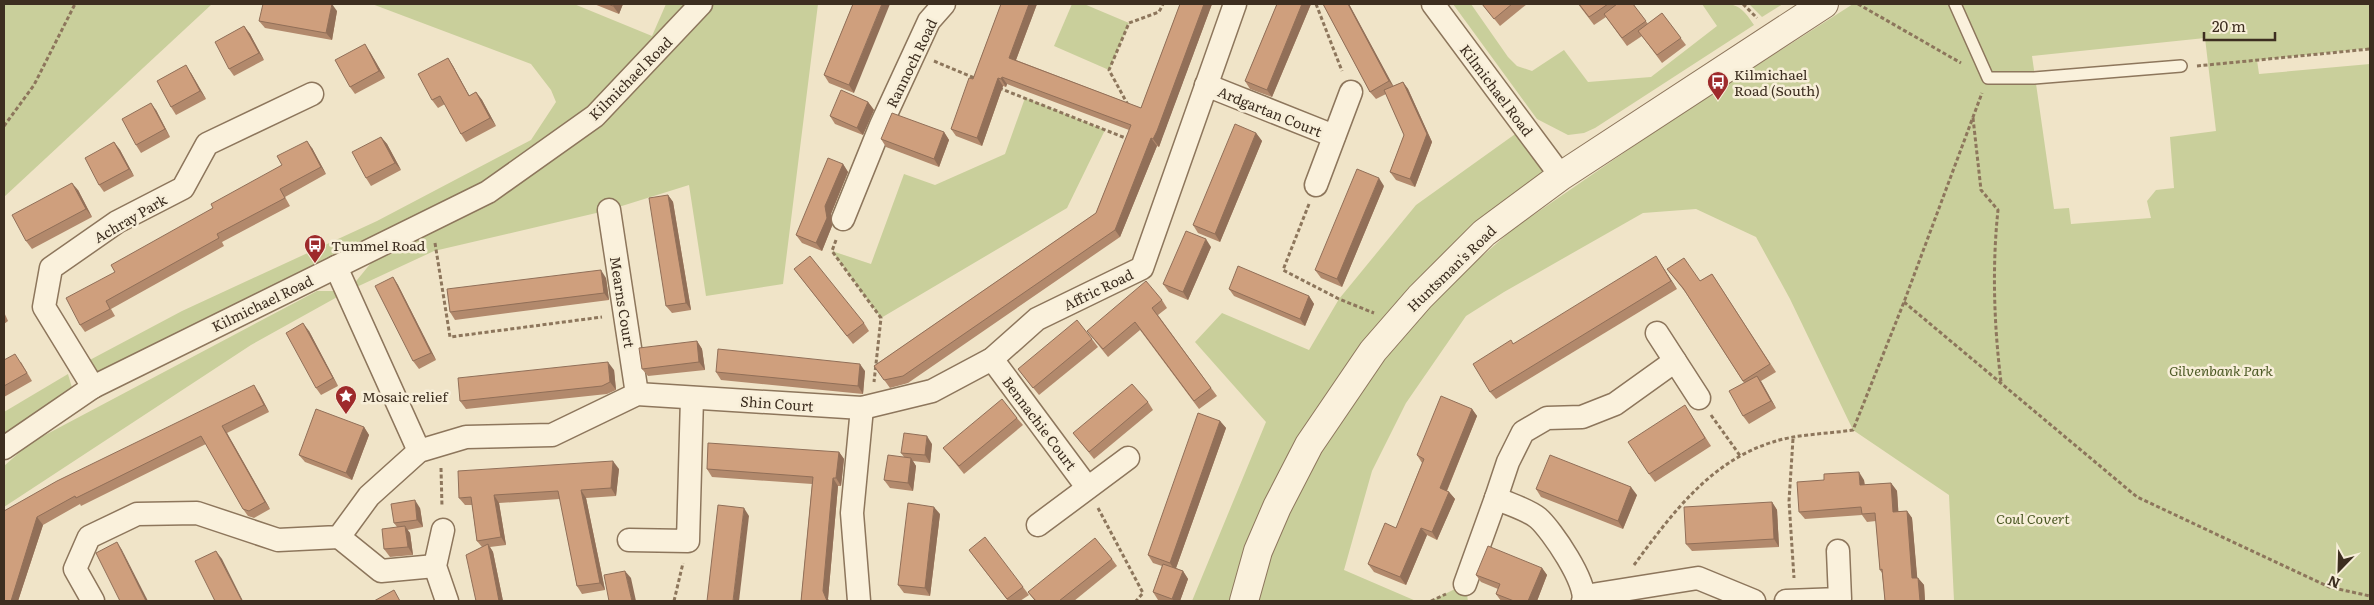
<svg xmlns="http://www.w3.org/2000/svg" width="2374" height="605" font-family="Literata,serif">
<rect width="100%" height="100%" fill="#f0e4c8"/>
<g fill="#c9cf9b" fill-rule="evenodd">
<polygon points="4,4 212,4 4,197"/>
<polygon points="372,4 574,4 652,36 666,4 818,4 783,284 706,296 689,185 609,210 434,251 348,291 251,345 4,507 4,466 30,443 317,291 348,291 389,241 101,383 86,362 182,311 377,221 531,140 556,102 551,90 531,64"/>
<polygon points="1072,4 1084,4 1129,23 1109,70 1054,46"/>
<path d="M1453,4H1471L1508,57L1517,66L1532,71L1564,50L1588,82L1651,77L1717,26L1702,4C1732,4 1738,0 1754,25L1595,128L1584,133L1568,135L1537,119Z"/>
<polygon points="1749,4 1783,4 1762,17"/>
<path d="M1853,4H2370V48L2257,60L2259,74L2370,64V601H1954L1949,495L1853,430L1790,299L1756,237L1696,209L1643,213L1504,292L1466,316L1406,403L1372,471L1344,570L1416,601H1253L1293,491L1364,379L1439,294L1513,229L1670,121ZM2205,38L2216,131L2170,137L2174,188L2156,190L2147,201L2151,218L2071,224L2069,208L2054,209L2032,56Z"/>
<polygon points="1025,98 1105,130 1067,208 881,318 832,251 871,264 904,174 935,185 1005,154"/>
<polygon points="1525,127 1561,176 1373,351 1244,601 1192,601 1266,422 1195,342 1222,313 1309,350 1339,299 1416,205"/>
<polygon points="68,374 75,398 4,448 4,412"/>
<polygon points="1465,584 1468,601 1431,601"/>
</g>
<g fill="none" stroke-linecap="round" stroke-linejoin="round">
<g stroke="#8d765c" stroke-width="14">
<polyline id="service" points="1955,4 1988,78 2034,78 2181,66"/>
</g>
<g stroke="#8d765c" stroke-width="25">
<g id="minor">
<polyline points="1433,4 1561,176"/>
<polyline points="1206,85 1334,136"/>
<polyline points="1316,185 1351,92"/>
<polyline points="609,210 637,394"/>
<polyline points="843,219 881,125 929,21 944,4"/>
<polyline points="336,267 419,451"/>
<polyline points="1657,333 1699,398"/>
<polyline points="992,359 1087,487"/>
<polyline points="93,387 44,307 51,268 117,222 183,188 207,144 312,94"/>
<polyline points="4,448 93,387 488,192 595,116 701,4"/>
<polyline points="1038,525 1128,458"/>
<polyline points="443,530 435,566 447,601"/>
<polyline points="339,537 381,571 435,566"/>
<polyline points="629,540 688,541 692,398"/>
<polyline points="1465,584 1496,498"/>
<polyline points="1585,596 1698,578 1754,601"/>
<polyline points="93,601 75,569 89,537 137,514 197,513 278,540 339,537 369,496 419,451 466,437 552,435 637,394 862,408 932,391 992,359 1037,319 1142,268 1235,4"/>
<polyline points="859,601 852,513 862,408"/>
<path d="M1583,601C1589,585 1551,529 1538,518C1527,509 1508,504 1496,498L1508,462L1523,432L1547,418L1582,417L1615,404L1675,361"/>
<polyline points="1786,601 1840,599 1838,551"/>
</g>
</g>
<g stroke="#8d765c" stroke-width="30">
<polyline id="tertiary" points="1244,601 1258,551 1277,507 1309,445 1373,351 1420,297 1484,233 1561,176 1824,4"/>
</g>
<g stroke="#8d765c" stroke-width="3" stroke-dasharray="4 2.5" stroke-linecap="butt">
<polyline points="1316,4 1342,71"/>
<polyline points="1743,4 1757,18"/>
<polyline points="1858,4 1961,63"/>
<polyline points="934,61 977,79"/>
<polyline points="2197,66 2370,49"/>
<polyline points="999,88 1128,139"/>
<polyline points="1128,105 1109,70 1129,23 1159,12 1163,4"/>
<path d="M1973,118L1981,190L1998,210C1992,267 1994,325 2001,382"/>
<polyline points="4,126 34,85 75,4"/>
<polyline points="1309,204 1283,270 1339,299 1374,313"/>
<polyline points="836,240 832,251 881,318 874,382"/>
<polyline points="435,243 450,337 602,317"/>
<polyline points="1904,302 2137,497 2329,587 2370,596"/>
<polyline points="1711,415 1741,457"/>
<polyline points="1793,439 1789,501 1794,578"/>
<polyline points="441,468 442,507"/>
<polyline points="1098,508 1143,593 1136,601"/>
<path d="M1634,565C1671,515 1710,461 1773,442C1796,434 1828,434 1853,430L1904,302L1982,93"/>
<polyline points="674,601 683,563"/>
<polyline points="1431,601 1446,594"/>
</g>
<use href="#service" stroke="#faf1dc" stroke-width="11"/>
<use href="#minor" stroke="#faf1dc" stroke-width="22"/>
<use href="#tertiary" stroke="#faf1dc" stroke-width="28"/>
</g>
<g fill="#b2896c">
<polygon points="594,4 623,4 619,14"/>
<polygon points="853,4 854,93 829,83 824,75"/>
<polygon points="1001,4 1037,4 1016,60 1141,108 1180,4 1212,4 1162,138 1159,147 1157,146 1120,237 908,383 890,388 874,366 1096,213 1129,130 1007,84 1006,87 1003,86 982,146 956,136 951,129 973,79"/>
<polygon points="1277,4 1311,4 1272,97 1250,89 1245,81"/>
<polygon points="1323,4 1349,4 1393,86 1403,82 1408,89 1432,142 1415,187 1396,180 1390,172 1404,135 1386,94 1376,99 1370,92"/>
<polygon points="1482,4 1527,4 1500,26"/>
<polygon points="1578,4 1615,4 1616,5 1633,4 1648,24 1662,13 1686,45 1662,63 1642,36 1627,46 1606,17 1594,25"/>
<polygon points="337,11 332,40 265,28 259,21"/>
<polygon points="244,26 250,34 264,60 234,76 229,69"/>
<polygon points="370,52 385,78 355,94 350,87"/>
<polygon points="448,58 453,66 469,96 476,92 482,100 496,126 466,142 461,134 445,104 438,108 432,100"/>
<polygon points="191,73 206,99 176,115 171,107"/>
<polygon points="868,102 874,110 863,135 835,124 830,116"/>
<polygon points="156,110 170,137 141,153 136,145"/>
<polygon points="944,132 949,140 939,167 886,147 881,139"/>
<polygon points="1256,133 1262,141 1220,242 1198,233 1193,225"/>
<polygon points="381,137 387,144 401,170 371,186 366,178"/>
<polygon points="114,142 120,150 134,176 104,192 99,185"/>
<polygon points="312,148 326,174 285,197 290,206 222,242 224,246 111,309 115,316 85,332 80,325 115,272 213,208 282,165"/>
<polygon points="843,164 848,172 831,214 832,226 822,251 802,243 796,235"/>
<polygon points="1384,186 1342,287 1321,278 1315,270"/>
<polygon points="78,190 92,217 32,249 26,241"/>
<polygon points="668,195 673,202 691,310 672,313 666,306"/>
<polygon points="1211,247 1188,300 1169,292 1163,284"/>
<polygon points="1661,264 1677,289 1496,399 1490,392 1514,344"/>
<polygon points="794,269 864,323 869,331 853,344"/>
<polygon points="1667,269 1700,281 1712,274 1776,372 1761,381 1776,408 1749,424 1743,416 1744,383 1686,293"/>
<polygon points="393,277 398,285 436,360 419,369 413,361"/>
<polygon points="606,278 609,300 455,320 450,312"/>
<polygon points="1229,289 1309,296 1314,304 1305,326 1234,296"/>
<polygon points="1162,300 1167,308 1158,315 1217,396 1199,409 1140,330 1108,357 1087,331"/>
<polygon points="4,312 8,321 4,324"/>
<polygon points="309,331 338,386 321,395 316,388"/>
<polygon points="1092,339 1098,347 1039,395 1018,369"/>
<polygon points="697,341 702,349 705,370 648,376 642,369"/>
<polygon points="4,360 21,362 32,381 4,397"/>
<polygon points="614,370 616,390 607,394 466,409 460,401"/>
<polygon points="865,371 863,394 721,380 716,372"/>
<polygon points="259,393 269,412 227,433 270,509 254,518 248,516 243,509 206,444 81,506 80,504 43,525 18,601 4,601 4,511"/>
<polygon points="1148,402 1153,410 1094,459 1073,433"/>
<polygon points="1472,409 1477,416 1447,491 1449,492 1455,499 1437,540 1427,535 1406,585 1374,572 1368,564 1396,528 1422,463 1417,455"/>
<polygon points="1690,413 1711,446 1655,482 1649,474"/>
<polygon points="1017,418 1023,425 964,474 943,448"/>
<polygon points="1220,421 1226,428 1176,568 1183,571 1188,579 1180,601 1162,601 1158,600 1153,592 1162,566 1153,563 1148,555"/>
<polygon points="364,427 369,435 352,480 305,462 299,455"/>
<polygon points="932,444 930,463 913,461 916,466 913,491 890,488 884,480 904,457 901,453"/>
<polygon points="839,452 844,459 841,486 838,486 828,599 829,601 801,601 812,484 712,477 707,469"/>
<polygon points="619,469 616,496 586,498 605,590 582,594 577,586 560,499 499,503 506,545 490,547 493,552 503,601 476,601 482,547 477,541 472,505 465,505 459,498"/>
<polygon points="1864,480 1865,485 1891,483 1897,491 1898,511 1907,511 1912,518 1917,578 1918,578 1924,585 1925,601 1885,601 1882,573 1880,570 1876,521 1867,522 1862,515 1805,519 1799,512"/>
<polygon points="1536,489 1637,495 1623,529 1541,497"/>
<polygon points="1772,502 1777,510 1779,547 1692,551 1686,544"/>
<polygon points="420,508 423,527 407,530 410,533 413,555 390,557 384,549 397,527 394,523"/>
<polygon points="940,514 930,596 904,593 898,585"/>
<polygon points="969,550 1023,587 1029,595 1020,601 1008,601"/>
<polygon points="1112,559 1117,566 1074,601 1035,601 1028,592"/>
<polygon points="1542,568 1547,575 1537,601 1501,601 1496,594 1498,589 1481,582 1476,575"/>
</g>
<g fill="#916f58">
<polygon points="332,4 337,11 332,40 326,33"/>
<polygon points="614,4 623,4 619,14 613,6"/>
<polygon points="882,4 890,4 854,93 849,85"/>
<polygon points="1029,4 1037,4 1014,65 1009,58"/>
<polygon points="1204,4 1212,4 1159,147 1153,139"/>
<polygon points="1302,4 1311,4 1272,97 1267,90"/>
<polygon points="1348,4 1349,4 1395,89 1389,81"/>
<polygon points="244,26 250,34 264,60 259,53"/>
<polygon points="365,44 370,52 385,78 379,71"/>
<polygon points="448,58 453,66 474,104 469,96"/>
<polygon points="186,65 191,73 206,99 200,91"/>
<polygon points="1002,77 1007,84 1006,87 1001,79"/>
<polygon points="998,78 1003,86 982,146 977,138"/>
<polygon points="1403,82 1408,89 1432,142 1415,187 1410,179"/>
<polygon points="476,92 482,100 496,126 490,118"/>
<polygon points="868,102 874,110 863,135 857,128"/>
<polygon points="151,103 156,110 170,137 165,129"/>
<polygon points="944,132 949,140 939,167 934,159"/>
<polygon points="1256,133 1262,141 1220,242 1215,234"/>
<polygon points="381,137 387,144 401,170 395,163"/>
<polygon points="1151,138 1157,146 1120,237 1115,230"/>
<polygon points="307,141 312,148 326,174 321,167"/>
<polygon points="114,142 120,150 134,176 129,169"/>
<polygon points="843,164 848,172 831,214 832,226 822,251 816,243 825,206"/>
<polygon points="1379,178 1384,186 1342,287 1337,279"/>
<polygon points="72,183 78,190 92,217 86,209"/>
<polygon points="668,195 673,202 691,310 686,303"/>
<polygon points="1206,239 1211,247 1188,300 1183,292"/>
<polygon points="1656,256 1661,264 1677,289 1671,281"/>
<polygon points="601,270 606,278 609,300 604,293"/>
<polygon points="393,277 398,285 436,360 431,353"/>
<polygon points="1309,296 1314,304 1305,326 1300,319"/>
<polygon points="303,323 309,331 338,386 333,378"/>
<polygon points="697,341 702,349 705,370 699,362"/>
<polygon points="608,362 614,370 616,390 610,382"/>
<polygon points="860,364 865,371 863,394 858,386"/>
<polygon points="1757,376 1762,383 1776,408 1771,401"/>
<polygon points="254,385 259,393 269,412 264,405"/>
<polygon points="1472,409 1477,416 1445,495 1440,488"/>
<polygon points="1220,421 1226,428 1175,571 1170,563"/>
<polygon points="222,426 227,433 270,509 265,502"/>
<polygon points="364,427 369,435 352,480 346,473"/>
<polygon points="927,436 932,444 930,463 925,455"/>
<polygon points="839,452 844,459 841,486 836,478"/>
<polygon points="911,458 916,466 913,491 908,483"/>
<polygon points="613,461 619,469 616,496 611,488"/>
<polygon points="1859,472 1864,480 1865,493 1860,485"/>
<polygon points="833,478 838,486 828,599 829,601 827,601 823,591"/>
<polygon points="1891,483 1897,491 1899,520 1893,512"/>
<polygon points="1631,487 1637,495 1623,529 1618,521"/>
<polygon points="581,490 586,498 605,590 600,583"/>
<polygon points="1449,492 1455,499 1437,540 1432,532"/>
<polygon points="494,495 499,503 506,545 501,537"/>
<polygon points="415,500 420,508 423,527 417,520"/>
<polygon points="1772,502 1777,510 1779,547 1774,539"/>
<polygon points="934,507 940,514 930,596 925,588"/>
<polygon points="744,508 749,516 739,601 733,601"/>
<polygon points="1907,511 1912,518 1918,586 1912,578"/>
<polygon points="37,517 43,525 18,601 11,601"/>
<polygon points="405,526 410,533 413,555 408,547"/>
<polygon points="1421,528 1427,535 1406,585 1400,577"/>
<polygon points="117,542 122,550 148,601 146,601"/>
<polygon points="488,544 493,552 503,601 499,601"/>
<polygon points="216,551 222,559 243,601 242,601"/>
<polygon points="1542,568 1547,575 1537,601 1528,601"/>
<polygon points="625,571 631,578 636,601 632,601"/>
<polygon points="1183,571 1188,579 1180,601 1174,601 1172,599"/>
<polygon points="1918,578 1924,585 1925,601 1920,601"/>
</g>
<g fill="#cf9f7d" stroke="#916f58">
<polygon points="263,4 332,4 326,33 259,21"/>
<polygon points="608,4 614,4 613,6"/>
<polygon points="853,4 882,4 849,85 824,75"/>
<polygon points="1001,4 1029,4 1009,58 1141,108 1180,4 1204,4 1157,131 1153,139 1151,138 1115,230 903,376 884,380 874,366 1096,213 1131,125 1002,77 1001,79 998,78 977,138 951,129 969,78 973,79"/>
<polygon points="1277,4 1302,4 1267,90 1245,81"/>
<polygon points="1323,4 1348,4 1389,81 1370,92"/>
<polygon points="1482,4 1512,4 1494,19"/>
<polygon points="1579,4 1608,4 1589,17"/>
<polygon points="1617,4 1633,4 1646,21 1622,38 1604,14"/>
<polygon points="1662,13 1681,38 1657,55 1638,31"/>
<polygon points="244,26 259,53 229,69 215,42"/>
<polygon points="365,44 379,71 350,87 335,60"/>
<polygon points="448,58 469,96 476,92 490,118 461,134 440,96 432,100 418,74"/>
<polygon points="186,65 200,91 171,107 157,81"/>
<polygon points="1403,82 1427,134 1410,179 1390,172 1404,135 1384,90"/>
<polygon points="841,90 868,102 857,128 830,116"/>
<polygon points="151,103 165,129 136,145 122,119"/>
<polygon points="892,113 944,132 934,159 881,139"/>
<polygon points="1235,124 1256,133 1215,234 1193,225"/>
<polygon points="381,137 395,163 366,178 352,152"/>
<polygon points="307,141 321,167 280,189 285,198 217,234 219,238 106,301 110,309 80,325 66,298 115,272 111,265 213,208 211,204 282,165 277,156"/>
<polygon points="114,142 129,169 99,185 85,158"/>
<polygon points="828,158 843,164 825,206 827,218 816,243 796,235"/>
<polygon points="1357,169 1379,178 1337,279 1315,270"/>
<polygon points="72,183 86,209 26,241 12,215"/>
<polygon points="668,195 686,303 666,306 649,198"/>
<polygon points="1186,231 1206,239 1183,292 1163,284"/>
<polygon points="810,256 864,323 847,336 794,269"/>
<polygon points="1656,256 1671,281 1490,392 1473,364 1511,340 1513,344"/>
<polygon points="1684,258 1700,281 1712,274 1770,364 1743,381 1683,288 1667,269"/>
<polygon points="1238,266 1309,296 1300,319 1229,289"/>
<polygon points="601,270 604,293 450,312 447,289"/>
<polygon points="393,277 431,353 413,361 375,286"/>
<polygon points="1146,281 1162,300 1152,308 1211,388 1194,401 1135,322 1103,349 1087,331"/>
<polygon points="1077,320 1092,339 1033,388 1018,369"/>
<polygon points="303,323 333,378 316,388 286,333"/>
<polygon points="697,341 699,362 642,369 639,348"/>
<polygon points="718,349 860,364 858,386 716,372"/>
<polygon points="15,354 27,373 4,386 4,360"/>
<polygon points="608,362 610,382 602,386 460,401 458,378"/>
<polygon points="1757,376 1771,401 1743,416 1729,391"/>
<polygon points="1132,384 1148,402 1089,452 1073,433"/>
<polygon points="254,385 264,405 222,426 265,502 249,511 243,509 201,436 76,498 75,496 37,517 11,601 4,601 4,511 57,481"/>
<polygon points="1441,396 1472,409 1440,488 1449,492 1432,532 1421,528 1400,577 1368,564 1385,523 1396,528 1424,459 1417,455"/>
<polygon points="1002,399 1017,418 959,466 943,448"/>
<polygon points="1685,405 1705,438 1649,474 1628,442"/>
<polygon points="316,409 364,427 346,473 299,455"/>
<polygon points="1198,413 1220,421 1170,563 1148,555"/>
<polygon points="904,433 927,436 925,455 901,453"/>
<polygon points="708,443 839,452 836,478 833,478 823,591 827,601 801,601 813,477 707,469"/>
<polygon points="888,455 911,458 908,483 884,480"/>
<polygon points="1550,455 1631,487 1618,521 1536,489"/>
<polygon points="613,461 611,488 581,490 600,583 577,586 558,491 494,495 501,537 477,541 471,497 459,498 458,471"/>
<polygon points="1859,472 1860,485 1891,483 1893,512 1907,511 1912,578 1918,578 1920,601 1885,601 1882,569 1880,570 1875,513 1862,514 1861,507 1799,512 1797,482 1824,480 1824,474"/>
<polygon points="415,500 417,520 394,523 391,504"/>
<polygon points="1772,502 1774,539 1686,544 1684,507"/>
<polygon points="908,503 934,507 925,588 898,585"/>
<polygon points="718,505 744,508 733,601 707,601"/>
<polygon points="405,526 408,547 384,549 382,529"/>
<polygon points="985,537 1023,587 1007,599 969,550"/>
<polygon points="1095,538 1112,559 1059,601 1036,601 1028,592"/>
<polygon points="117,542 146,601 120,601 96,553"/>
<polygon points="488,544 499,601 476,601 466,555"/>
<polygon points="1488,546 1542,568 1528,601 1514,601 1496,594 1500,584 1476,575"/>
<polygon points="216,551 242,601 215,601 195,561"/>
<polygon points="1163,564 1183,571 1172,599 1153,592"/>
<polygon points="625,571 632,601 609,601 604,575"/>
<polygon points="394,590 400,601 374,601"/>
</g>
<defs>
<g id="bus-pin" transform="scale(1.125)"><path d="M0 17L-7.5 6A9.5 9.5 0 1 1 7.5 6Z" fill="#9e2a2b" stroke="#f7eed8"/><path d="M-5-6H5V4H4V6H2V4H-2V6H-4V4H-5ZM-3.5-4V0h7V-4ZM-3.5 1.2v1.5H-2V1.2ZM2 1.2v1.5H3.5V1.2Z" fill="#fff"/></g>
<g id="sight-pin" transform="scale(1.125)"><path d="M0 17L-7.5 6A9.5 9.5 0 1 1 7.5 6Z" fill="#9e2a2b" stroke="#f7eed8"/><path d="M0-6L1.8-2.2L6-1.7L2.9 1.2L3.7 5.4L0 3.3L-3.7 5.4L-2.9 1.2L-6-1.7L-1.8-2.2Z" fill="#fff"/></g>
</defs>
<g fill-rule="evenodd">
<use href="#bus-pin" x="1718" y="82"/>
<use href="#bus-pin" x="315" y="245"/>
<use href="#sight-pin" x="346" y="396"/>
</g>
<g text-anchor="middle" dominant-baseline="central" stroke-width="5" stroke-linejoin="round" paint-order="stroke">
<g font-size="14" fill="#3d2e20" stroke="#f7eed8">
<text transform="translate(911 63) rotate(-64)">Rannoch Road</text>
<text transform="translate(630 78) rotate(-45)">Kilmichael Road</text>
<text transform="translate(1497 90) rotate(53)">Kilmichael Road</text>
<text transform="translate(1270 111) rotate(22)">Ardgartan Court</text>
<text transform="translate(130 218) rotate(-30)">Achray Park</text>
<text transform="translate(1451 268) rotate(-44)">Huntsman's Road</text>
<text transform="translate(1098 289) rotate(-26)">Affric Road</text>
<text transform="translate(623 302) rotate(81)">Mearns Court</text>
<text transform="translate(262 303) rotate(-26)">Kilmichael Road</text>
<text transform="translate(777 403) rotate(4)">Shin Court</text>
<text transform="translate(1040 423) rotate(53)">Bennachie Court</text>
</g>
<g font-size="14" fill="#3d2e20" stroke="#f7eed8" text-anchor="start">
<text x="1734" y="74">Kilmichael<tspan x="1734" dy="16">Road (South)</tspan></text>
<text x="331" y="245">Tummel Road</text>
<text x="362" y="396">Mosaic relief</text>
</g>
<g font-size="14" font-style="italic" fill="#4d5a26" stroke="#f7eed8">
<text x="2221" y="370">Gilvenbank Park</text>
<text x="2033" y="518">Coul Covert</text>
</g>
</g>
<rect width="2374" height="605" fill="none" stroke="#3d2e20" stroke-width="10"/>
<g transform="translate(2339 570) rotate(203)" stroke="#f7eed8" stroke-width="4" paint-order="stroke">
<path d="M0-4L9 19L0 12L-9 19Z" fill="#3d2e20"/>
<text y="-8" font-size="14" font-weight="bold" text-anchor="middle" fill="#3d2e20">N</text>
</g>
<path d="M2204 32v8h71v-8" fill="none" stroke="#3d2e20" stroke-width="2.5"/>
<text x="2212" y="32" font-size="15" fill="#3d2e20" stroke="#f7eed8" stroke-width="4" paint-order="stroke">20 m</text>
</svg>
